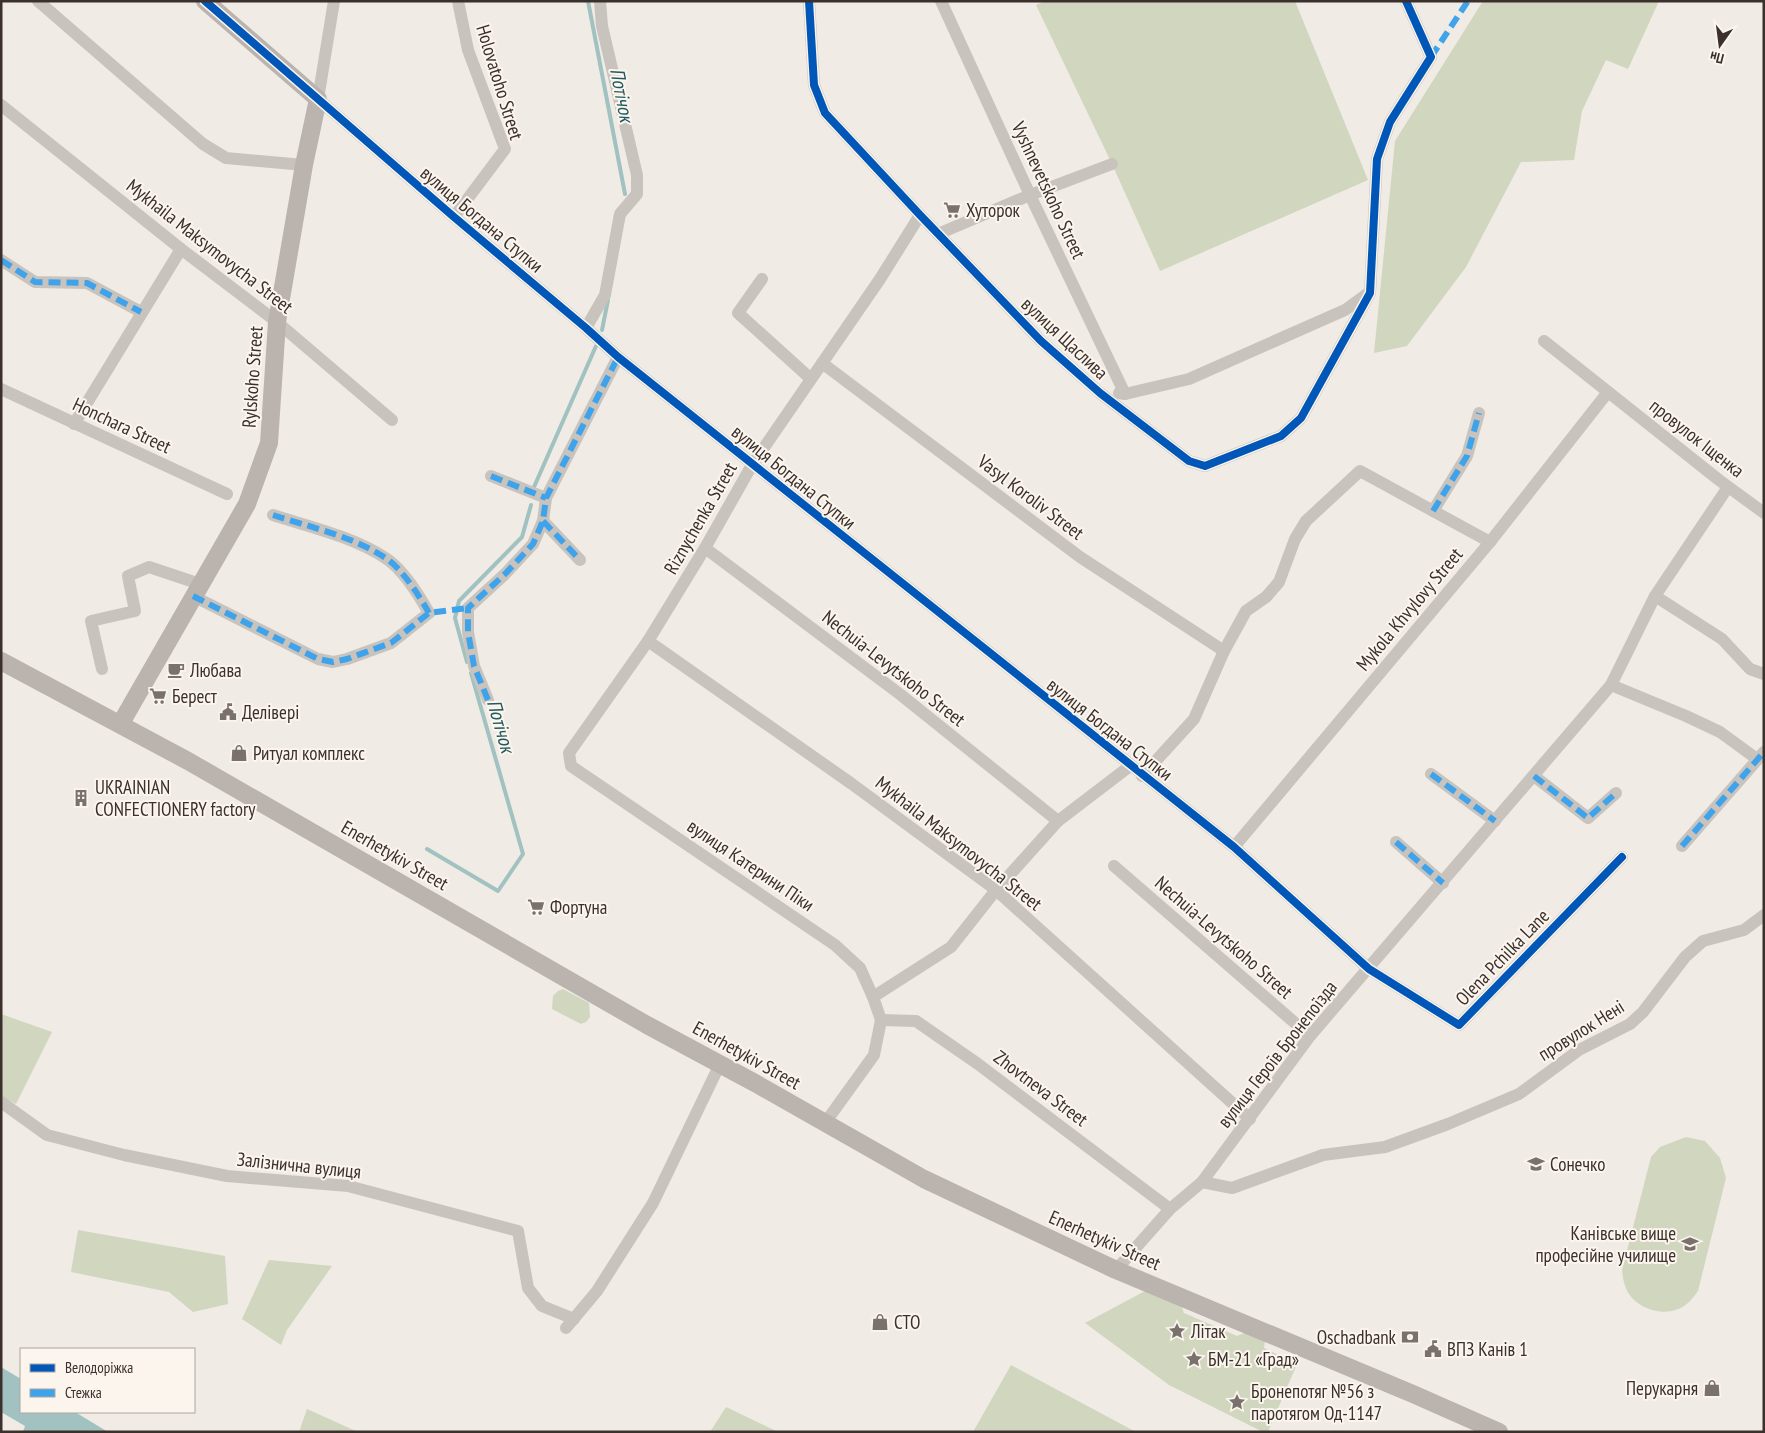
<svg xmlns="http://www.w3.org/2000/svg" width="1765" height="1433" font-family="'PT Sans Narrow',sans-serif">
<rect width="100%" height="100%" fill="#f0ebe5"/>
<g fill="#d1d6bf">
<polygon points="1045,1 1295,1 1368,180 1160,271 1112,164 1036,5"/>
<polygon points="1483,1 1659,1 1628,69 1606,60 1582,111 1574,160 1521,162 1466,267 1407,346 1374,353 1395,141"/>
<polygon points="563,989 589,1003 590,1017 586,1022 581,1024 552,1009 553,996 558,991"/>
<polygon points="1,1014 52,1032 16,1104 1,1096"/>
<path d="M1686,1137L1705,1141L1720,1158L1726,1178L1698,1291C1695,1295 1691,1300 1688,1303C1672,1317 1647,1313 1633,1299C1625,1291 1623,1280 1622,1270L1651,1157L1660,1147Z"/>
<polygon points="78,1230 225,1256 228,1304 193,1312 169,1292 71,1272"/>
<polygon points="269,1260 332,1266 287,1330 281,1345 242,1319"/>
<polygon points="1147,1290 1181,1305 1184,1313 1237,1336 1247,1332 1265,1341 1264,1348 1297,1364 1268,1432 1263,1432 1169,1385 1085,1323"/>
<polygon points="1011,1365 1136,1432 973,1432"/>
<polygon points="726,1407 778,1432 710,1432"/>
<polygon points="307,1409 358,1432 299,1432"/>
</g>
<polygon fill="#a1c2c1" points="1,1367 21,1379 21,1412 75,1412 108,1432 23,1432 25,1426 1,1412"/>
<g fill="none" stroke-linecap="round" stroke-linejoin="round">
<g stroke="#a1c2c1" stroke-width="4">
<polyline points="588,1 625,194"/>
<polyline points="602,330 608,300"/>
<polyline points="534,487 596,346"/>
<polyline points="467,662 455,618 459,601 522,537 531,505"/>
<polyline points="427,849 498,891 523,854 471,673"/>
</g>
<g stroke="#c9c3be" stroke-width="12">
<polyline points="38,1 203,144 226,158 304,165"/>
<polyline points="334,1 318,99 454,217 586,328 618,357 1234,847 1369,969 1459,1025 1622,857"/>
<polyline points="809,1 814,85 825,113 920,215 1041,341 1100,393 1189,461 1205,466 1281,436 1301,418 1370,293 1377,159 1390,122 1431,57 1406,1"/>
<polyline points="941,1 1030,195 1125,394"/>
<polyline points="1,105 181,249 277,322 392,420"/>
<polyline points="454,217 505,149 468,50 458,1"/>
<polyline points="938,234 1030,195 1112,164"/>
<polyline points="1,260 35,282 87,283 141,312"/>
<polyline points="762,279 738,313 811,379"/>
<polyline points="586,328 605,295 620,214 637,194 637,175 602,26 600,1"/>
<polyline points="1544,341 1719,480 1764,513"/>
<polyline points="822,363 1080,557 1224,651"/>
<polyline points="1,389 227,494"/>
<polyline points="1119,393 1125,394 1189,379 1345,310 1367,294"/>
<polyline points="74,424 181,249"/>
<polyline points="491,476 546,498"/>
<polyline points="1433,511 1467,456 1479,413"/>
<polyline points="543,521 580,560"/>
<polyline points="705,548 901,695 1058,821"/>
<path d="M193,596L318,659L333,662L347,659L391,643L429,613C420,597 403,570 387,559C355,537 310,527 273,515"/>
<polyline points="1655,596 1722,639 1750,669 1764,674"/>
<polyline points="648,641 852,784 996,890 1250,1119"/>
<polyline points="102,669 91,621 135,611 128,576 149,567 200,584"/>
<polyline points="1611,685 1686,716 1720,732 1757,759"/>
<polyline points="488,700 474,666 468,632 468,608 505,574 533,544 543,521 546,498 618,357"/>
<polyline points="1431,774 1495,821"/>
<polyline points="1142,776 1194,719 1224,651 1246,611 1266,597 1279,582 1295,539 1306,521 1360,471 1490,542"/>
<polyline points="1534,776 1588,818 1616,793"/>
<polyline points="1396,842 1443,883"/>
<polyline points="1682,846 1764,752"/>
<polyline points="1234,847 1490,542 1608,392"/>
<polyline points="1114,866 1310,1036"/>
<polyline points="873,997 951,947 996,890 1058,821 1130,766"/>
<polyline points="881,1020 916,1021 978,1064 1170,1209"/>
<polyline points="1,1102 47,1135 124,1155 227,1176 348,1186 518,1231 528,1288 542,1306 574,1319"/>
<polyline points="825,1123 874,1055 881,1020 873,997 860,968 835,945 571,766 569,753 648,641 705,548 752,465 880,279 920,215"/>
<polyline points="1202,1182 1232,1188 1323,1155 1385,1147 1448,1124 1519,1094 1579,1050 1630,1024 1643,1012 1685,957 1703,941 1744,930 1764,915"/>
<polyline points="1116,1270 1170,1209 1202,1182 1310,1036 1611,685 1655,596 1728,487"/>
<polyline points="566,1328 597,1291 653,1203 720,1064"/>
</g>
<g stroke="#bab3ae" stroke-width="18">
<polyline points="1,661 188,761 647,1025 755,1083 924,1179 1116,1270 1413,1394 1499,1432"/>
<polyline points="121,723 247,504 269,443 277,322 304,165 318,99 205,1"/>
</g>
<g stroke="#3fa3eb" stroke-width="6" stroke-dasharray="12 6" stroke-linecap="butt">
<polyline points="1431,57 1468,1"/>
<polyline points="1,260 35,282 87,283 141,312"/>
<polyline points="491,476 546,498"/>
<polyline points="1433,511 1467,456 1479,413"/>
<path d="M273,515C310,527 355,537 387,559C403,570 420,597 429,613"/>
<polyline points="543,521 580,560"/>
<polyline points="193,596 318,659 333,662 347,659 391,643 429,613 468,608"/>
<polyline points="488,700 474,666 468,632 468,608 505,574 533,544 543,521 546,498 618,357"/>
<polyline points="1431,774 1495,821"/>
<polyline points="1534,776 1588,818 1616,793"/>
<polyline points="1396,842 1443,883"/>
<polyline points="1682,846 1764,752"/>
</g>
<g stroke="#fbf5ee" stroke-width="11">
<g id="cycleway">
<polyline points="205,1 454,217 586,328 618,357 1234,847 1369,969 1459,1025 1622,857"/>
<polyline points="809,1 814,85 825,113 920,215 1041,341 1100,393 1189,461 1205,466 1281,436 1301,418 1370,293 1377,159 1390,122 1431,57 1406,1"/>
</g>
</g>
<use href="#cycleway" stroke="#0057b8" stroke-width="8"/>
</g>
<defs>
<g id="supermarket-bare" transform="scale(1.35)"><path d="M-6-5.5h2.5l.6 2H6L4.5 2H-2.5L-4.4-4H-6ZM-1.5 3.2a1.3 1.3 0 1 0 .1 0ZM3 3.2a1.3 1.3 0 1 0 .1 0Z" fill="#7a716c" stroke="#fbf5ee" stroke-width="2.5" paint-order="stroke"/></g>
<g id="cafe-bare" transform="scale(1.35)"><path d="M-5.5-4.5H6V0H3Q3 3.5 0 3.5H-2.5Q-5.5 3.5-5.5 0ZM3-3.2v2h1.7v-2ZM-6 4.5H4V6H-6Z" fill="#7a716c" stroke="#fbf5ee" stroke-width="2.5" paint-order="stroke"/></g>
<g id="civic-bare" transform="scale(1.35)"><path d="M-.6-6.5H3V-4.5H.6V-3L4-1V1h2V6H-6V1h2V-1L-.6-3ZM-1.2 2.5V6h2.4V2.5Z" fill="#7a716c" stroke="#fbf5ee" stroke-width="2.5" paint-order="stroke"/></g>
<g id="shop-bare" transform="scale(1.35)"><path d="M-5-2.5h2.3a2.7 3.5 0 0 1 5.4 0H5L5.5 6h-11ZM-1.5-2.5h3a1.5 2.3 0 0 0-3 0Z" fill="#7a716c" stroke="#fbf5ee" stroke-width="2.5" paint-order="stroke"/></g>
<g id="building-bare" transform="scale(1.35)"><path d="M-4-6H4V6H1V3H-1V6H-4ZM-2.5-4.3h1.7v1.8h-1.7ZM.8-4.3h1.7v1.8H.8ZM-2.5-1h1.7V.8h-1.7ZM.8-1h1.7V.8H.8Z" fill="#7a716c" stroke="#fbf5ee" stroke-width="2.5" paint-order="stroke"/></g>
<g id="school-bare" transform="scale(1.35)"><path d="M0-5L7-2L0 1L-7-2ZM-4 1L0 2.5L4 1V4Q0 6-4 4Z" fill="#7a716c" stroke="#fbf5ee" stroke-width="2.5" paint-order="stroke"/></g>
<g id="university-bare" transform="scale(1.35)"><path d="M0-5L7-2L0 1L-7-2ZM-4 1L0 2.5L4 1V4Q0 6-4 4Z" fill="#7a716c" stroke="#fbf5ee" stroke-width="2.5" paint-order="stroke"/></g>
<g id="sight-bare" transform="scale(1.35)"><path d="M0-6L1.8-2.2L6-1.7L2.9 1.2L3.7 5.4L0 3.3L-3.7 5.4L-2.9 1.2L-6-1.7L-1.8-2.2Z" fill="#7a716c" stroke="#fbf5ee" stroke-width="2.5" paint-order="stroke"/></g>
<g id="bank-bare" transform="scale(1.35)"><path d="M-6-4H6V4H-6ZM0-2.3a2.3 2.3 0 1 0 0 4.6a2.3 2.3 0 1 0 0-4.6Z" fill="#7a716c" stroke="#fbf5ee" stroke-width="2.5" paint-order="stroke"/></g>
</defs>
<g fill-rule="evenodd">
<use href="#supermarket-bare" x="952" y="210"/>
<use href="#cafe-bare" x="176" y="670"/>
<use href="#supermarket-bare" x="158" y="696"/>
<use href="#civic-bare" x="228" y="712"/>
<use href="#shop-bare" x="239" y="753"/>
<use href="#building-bare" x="81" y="798"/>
<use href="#supermarket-bare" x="536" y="907"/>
<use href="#school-bare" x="1536" y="1164"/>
<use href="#university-bare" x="1690" y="1244"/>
<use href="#shop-bare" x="880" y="1322"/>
<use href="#sight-bare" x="1177" y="1331"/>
<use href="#bank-bare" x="1410" y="1337"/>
<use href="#civic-bare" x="1433" y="1349"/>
<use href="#sight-bare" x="1194" y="1359"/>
<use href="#shop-bare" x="1712" y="1388"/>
<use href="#sight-bare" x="1237" y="1402"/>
</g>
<g text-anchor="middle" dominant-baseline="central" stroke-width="4" stroke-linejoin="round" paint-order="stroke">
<g font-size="19" fill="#3b302b" stroke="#fbf5ee">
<text transform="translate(500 82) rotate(73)">Holovatoho Street</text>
<text transform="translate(1049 190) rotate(65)">Vyshnevetskoho Street</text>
<text transform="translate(482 219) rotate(40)">вулиця Богдана Ступки</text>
<text transform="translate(210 246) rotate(38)">Mykhaila Maksymovycha Street</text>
<text transform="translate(1065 338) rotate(43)">вулиця Щаслива</text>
<text transform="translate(252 377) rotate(-86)">Rylskoho Street</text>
<text transform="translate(122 425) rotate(25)">Honchara Street</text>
<text transform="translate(1697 438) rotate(38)">провулок Іщенка</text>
<text transform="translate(794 477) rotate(39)">вулиця Богдана Ступки</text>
<text transform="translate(1031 497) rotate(37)">Vasyl Koroliv Street</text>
<text transform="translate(700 518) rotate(-60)">Riznychenka Street</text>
<text transform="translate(1409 609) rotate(-50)">Mykola Khvylovy Street</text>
<text transform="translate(894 668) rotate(38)">Nechuia-Levytskoho Street</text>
<text transform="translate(1110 729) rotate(38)">вулиця Богдана Ступки</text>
<text transform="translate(959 843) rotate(38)">Mykhaila Maksymovycha Street</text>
<text transform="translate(395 855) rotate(30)">Enerhetykiv Street</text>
<text transform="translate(751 865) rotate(34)">вулиця Катерини Піки</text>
<text transform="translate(1224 937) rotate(41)">Nechuia-Levytskoho Street</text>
<text transform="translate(1502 957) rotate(-46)">Olena Pchilka Lane</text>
<text transform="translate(1581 1030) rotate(-32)">провулок Нені</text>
<text transform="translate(1277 1054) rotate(-52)">вулиця Героїв Бронепоїзда</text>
<text transform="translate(747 1055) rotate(29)">Enerhetykiv Street</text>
<text transform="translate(1041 1088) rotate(37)">Zhovtneva Street</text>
<text transform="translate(299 1165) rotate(6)">Залізнична вулиця</text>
<text transform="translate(1105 1240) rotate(24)">Enerhetykiv Street</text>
</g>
<g font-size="19" fill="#3b302b" stroke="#fbf5ee" text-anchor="start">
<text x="966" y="210">Хуторок</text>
<text x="190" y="670">Любава</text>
<text x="172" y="696">Берест</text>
<text x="242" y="712">Делівері</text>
<text x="253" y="753">Ритуал комплекс</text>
<text x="95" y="787">UKRAINIAN<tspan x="95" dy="22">CONFECTIONERY factory</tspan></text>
<text x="550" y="907">Фортуна</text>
<text x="1550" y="1164">Сонечко</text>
<text x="1676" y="1233" text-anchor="end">Канівське вище<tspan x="1676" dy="22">професійне училище</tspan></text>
<text x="894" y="1322">СТО</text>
<text x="1191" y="1331">Літак</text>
<text x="1396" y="1337" text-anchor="end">Oschadbank</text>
<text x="1447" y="1349">ВПЗ Канів 1</text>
<text x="1208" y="1359">БМ-21 «Град»</text>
<text x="1698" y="1388" text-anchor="end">Перукарня</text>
<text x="1251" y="1391">Бронепотяг №56 з<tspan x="1251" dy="22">паротягом Од-1147</tspan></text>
</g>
<g font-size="20" font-style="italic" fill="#1f5a5e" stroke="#fbf5ee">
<text transform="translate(622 95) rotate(79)">Потічок</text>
<text transform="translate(501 726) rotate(74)">Потічок</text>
</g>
</g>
<rect width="1765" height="1433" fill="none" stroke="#3b302b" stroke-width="5"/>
<rect x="20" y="1348" width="175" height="65" fill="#fbf5ee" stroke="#aea6a0"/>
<rect x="30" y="1364" width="25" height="8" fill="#0057b8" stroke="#aea6a0"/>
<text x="65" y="1373" font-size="15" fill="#3b302b">Велодоріжка</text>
<rect x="30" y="1389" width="25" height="8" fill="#3fa3eb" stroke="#aea6a0"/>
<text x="65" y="1398" font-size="15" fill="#3b302b">Стежка</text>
<g transform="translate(1720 45) rotate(194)" stroke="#fbf5ee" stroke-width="4" paint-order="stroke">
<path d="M0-4L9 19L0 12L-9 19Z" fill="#3b302b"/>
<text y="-8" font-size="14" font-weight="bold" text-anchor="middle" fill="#3b302b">Пн</text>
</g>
</svg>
